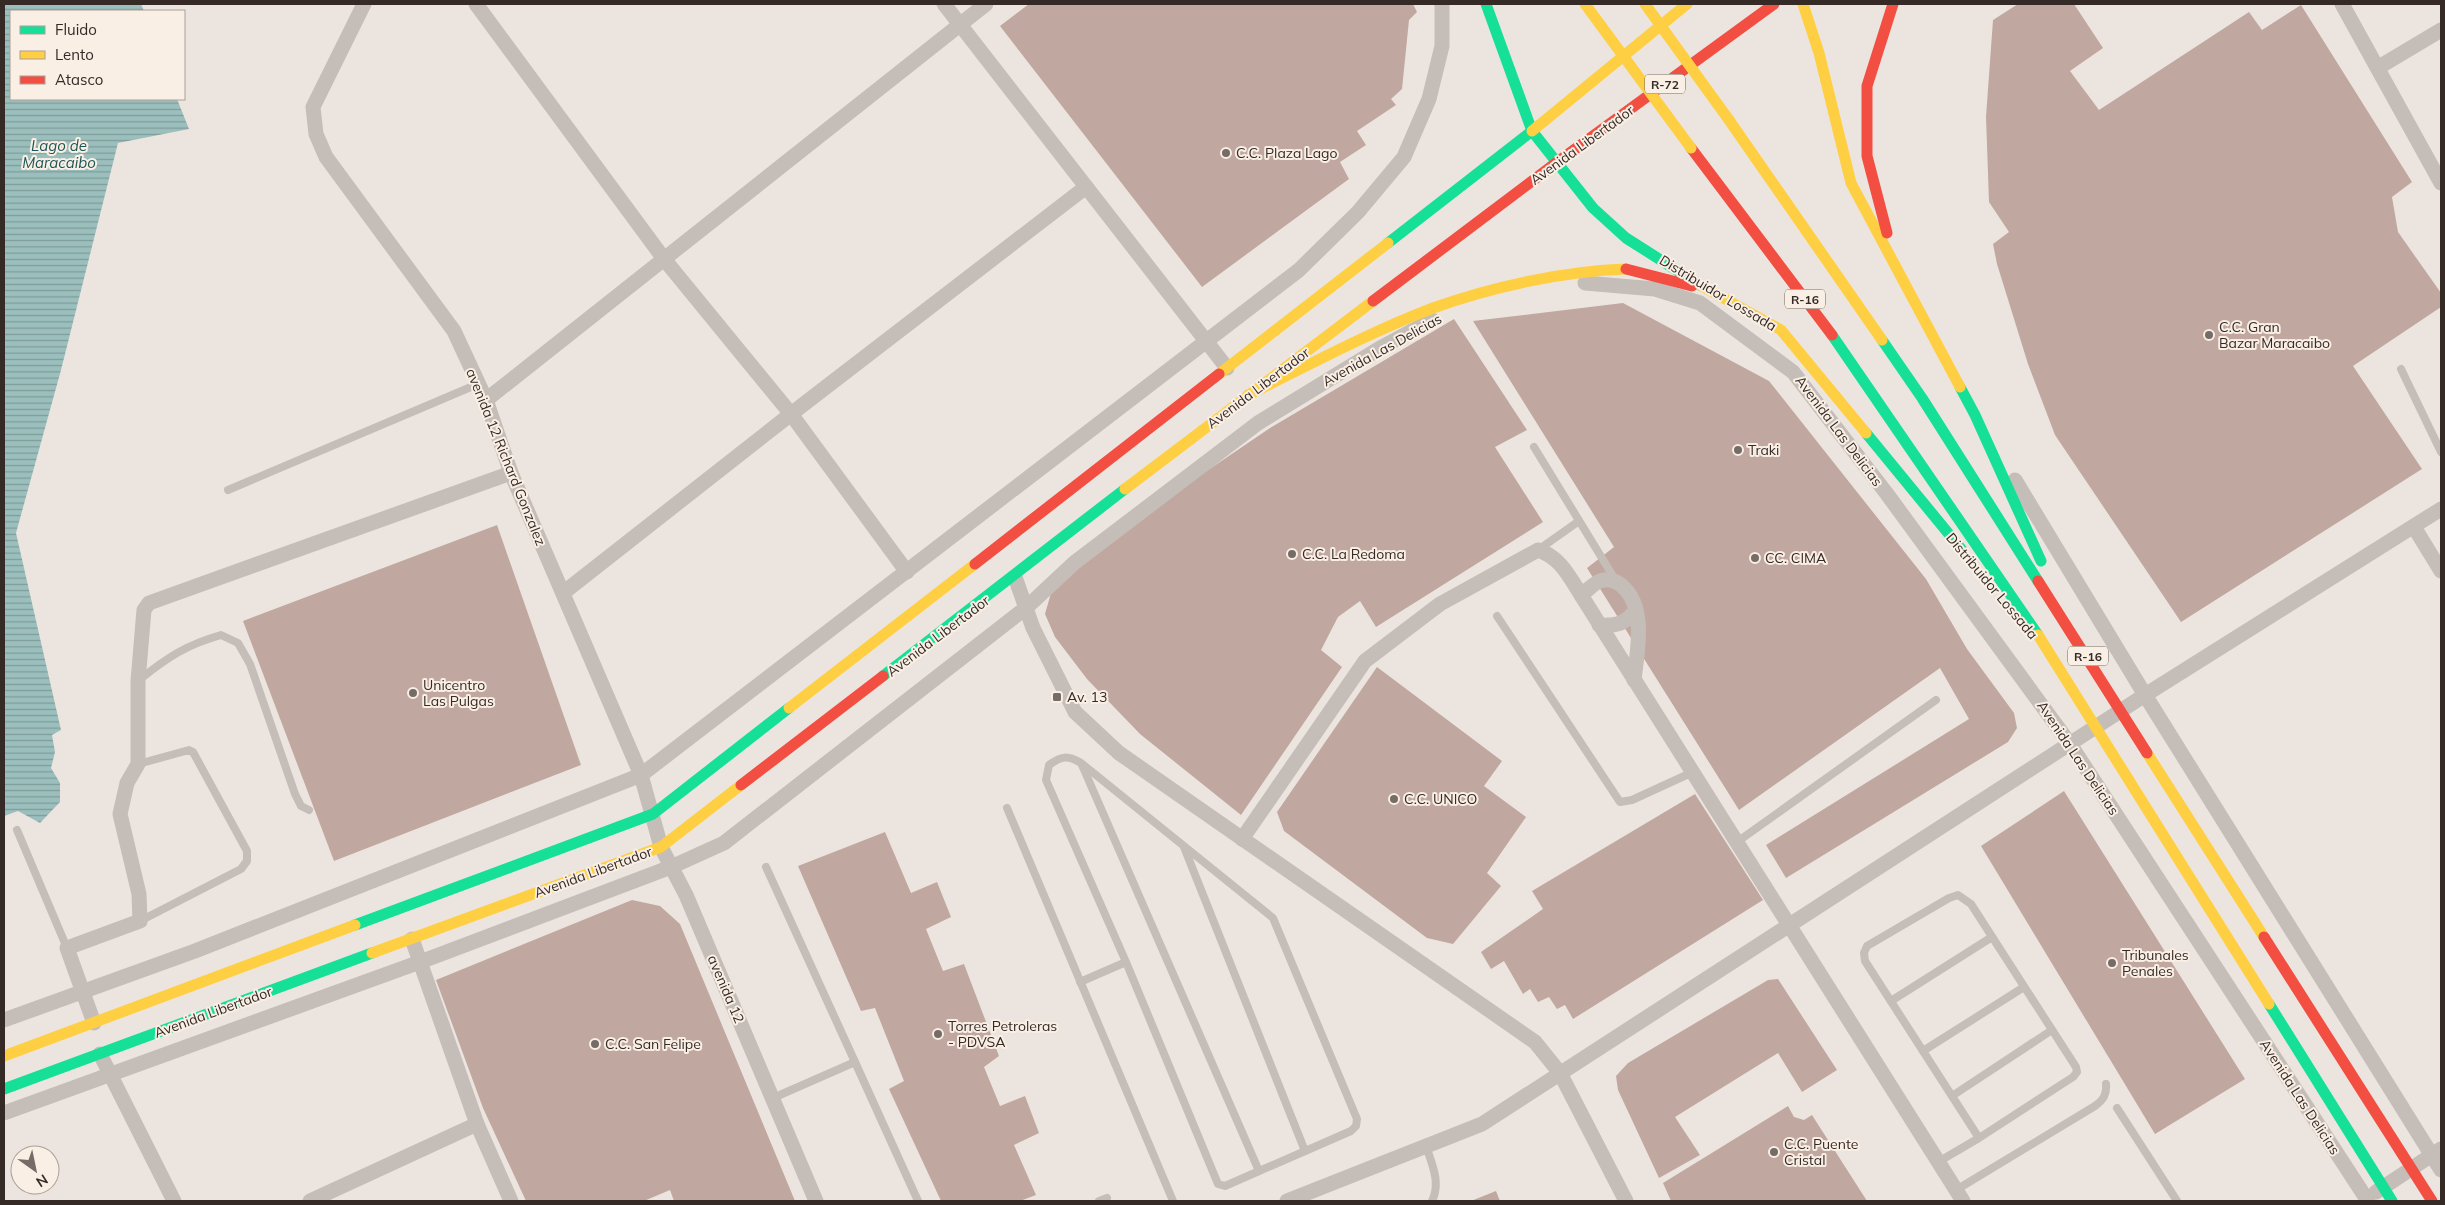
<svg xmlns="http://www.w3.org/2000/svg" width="2445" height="1205" font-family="Mulish,sans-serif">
<defs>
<pattern id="water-rules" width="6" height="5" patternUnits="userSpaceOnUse" patternTransform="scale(1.25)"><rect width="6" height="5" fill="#9bbfbd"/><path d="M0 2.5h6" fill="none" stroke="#7f9b99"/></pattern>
</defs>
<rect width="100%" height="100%" fill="#ece5df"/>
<polygon fill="url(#water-rules)" points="4,4 141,4 144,11 11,11 11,99 177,99 189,129 118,143 61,370 16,533 61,730 52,735 55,752 51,768 60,783 60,802 40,823 18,811 4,816"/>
<g fill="#c0a8a0">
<polygon points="1029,4 1413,4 1417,12 1409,20 1402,89 1391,99 1396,105 1357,131 1366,145 1340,162 1349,179 1202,287 1000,26"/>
<polygon points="2018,4 2074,4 2103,48 2070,71 2099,110 2249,12 2262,30 2301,5 2412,182 2392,197 2398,232 2441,293 2441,307 2353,366 2422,469 2181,622 2055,435 2028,364 1997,264 1993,244 2009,232 1989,202 1986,117 1993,20"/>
<polygon points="1623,303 1769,381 1926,579 1967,649 2014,713 2017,728 2008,742 1786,878 1766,845 1969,719 1940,668 1739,810 1587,568 1614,547 1473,321"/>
<polygon points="1454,319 1527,430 1495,447 1543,522 1376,627 1360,601 1338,617 1321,650 1342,667 1241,815 1140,734 1087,679 1055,637 1045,614 1053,586 1133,521 1270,428"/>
<polygon points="497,525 581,765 334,861 243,621"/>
<polygon points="1377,667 1502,761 1484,786 1526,817 1487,873 1501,886 1453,944 1427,938 1284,831 1277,812"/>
<polygon points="2064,791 2245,1079 2155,1134 1981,846"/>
<polygon points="1695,794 1763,900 1573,1019 1565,1005 1557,1009 1549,997 1538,1002 1530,989 1523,994 1504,961 1491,969 1481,952 1543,909 1532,891"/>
<polygon points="885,832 911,893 937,882 951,917 926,929 943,971 964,964 999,1056 984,1067 1000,1106 1025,1096 1039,1133 1014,1145 1036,1195 1020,1201 941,1201 889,1089 904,1081 875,1008 861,1011 798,866"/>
<polygon points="632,900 660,906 680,924 795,1201 674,1201 670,1190 644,1201 526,1201 483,1108 436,980"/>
<polygon points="1778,979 1837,1070 1802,1092 1778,1053 1675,1117 1700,1155 1659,1178 1618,1090 1616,1076 1628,1063 1768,980"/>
<polygon points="1788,1106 1794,1117 1804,1120 1812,1115 1867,1201 1671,1201 1663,1183"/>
<polygon points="1496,1191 1500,1201 1471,1201"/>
</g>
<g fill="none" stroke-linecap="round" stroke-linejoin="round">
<g stroke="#c5bdb8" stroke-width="8">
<polyline points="2401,369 2441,452"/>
<polyline points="1534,447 1616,581"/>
<polyline points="228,490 478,384"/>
<polyline points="1538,550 1579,521"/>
<polyline points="1497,616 1620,802 1632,800 1693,772"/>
<path d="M139,680C168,657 186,645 221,635L238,643L250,664L295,794L301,806L309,810"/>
<polyline points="138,764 189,750 193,752 247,851 247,861 241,869 140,921"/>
<polyline points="1082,765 1259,1171"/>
<polyline points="1007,808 1173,1201"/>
<polyline points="17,830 67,948"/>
<polyline points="1737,842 1936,700"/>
<polyline points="1184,847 1305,1151"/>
<polyline points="766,867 855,1062"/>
<path d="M1080,982L1126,962L1218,1184L1225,1186L1351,1131L1356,1126L1357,1119L1273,918L1081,763C1068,755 1061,756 1049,765L1046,780L1126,962"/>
<polyline points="1891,1001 1992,937"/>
<polyline points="1923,1051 2024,987"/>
<polyline points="1952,1096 2052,1030"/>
<polyline points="773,1098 855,1062 918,1201"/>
<polyline points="2117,1108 2177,1201"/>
<path d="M1426,1146C1432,1164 1441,1183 1432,1201"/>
<polyline points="1938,1162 1979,1138 2073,1077 2077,1072 2076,1067 1971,904 1958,895 1949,898 1867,946 1864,953 1865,961 1979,1138"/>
<path d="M1956,1190L2095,1106C2103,1100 2107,1095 2106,1084"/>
<polyline points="1099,1201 1107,1198"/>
</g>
<g stroke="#c5bdb8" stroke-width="15">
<polyline points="364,4 313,107 316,134 326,157 454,331 486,400 511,473 641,775 661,847 686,895 816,1201"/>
<polyline points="476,4 664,259 791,414 907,572"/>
<polyline points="944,4 1227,368"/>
<polyline points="2342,4 2441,183"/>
<polyline points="2379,67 2441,30"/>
<polyline points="1585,283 1655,289 1700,303 1793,372 1887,494 2070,744 2368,1201"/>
<polyline points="486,400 986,4"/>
<polyline points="2015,480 2145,695 2441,1170"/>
<polyline points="2414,527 2441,571"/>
<polyline points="1015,577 1033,628 1075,712 1119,753 1535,1042 1560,1073 1626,1201"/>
<polyline points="563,593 791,414 1086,187"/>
<path d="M1581,595C1587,591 1594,583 1600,581C1608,578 1617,581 1622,586C1647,607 1637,652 1634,680"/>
<path d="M1599,625C1617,626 1625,624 1636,610"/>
<path d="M1242,839L1365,661L1440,604L1538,550C1560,557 1569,576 1581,595L1963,1201"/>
<polyline points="412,939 477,1124 511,1201"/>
<polyline points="4,1020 195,951 641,775 1299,270 1358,212 1404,157 1429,99 1442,46 1442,4"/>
<polyline points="94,1023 67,948 140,921 139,894 120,814 127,783 138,764 138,681 144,610 149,603 511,473"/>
<polyline points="100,1054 174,1201"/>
<polyline points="4,1113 420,962 671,867 724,843 1027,607 1074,563 1258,423 1382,347 1432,320"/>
<polyline points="2376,1192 2441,1149"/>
<polyline points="310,1201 477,1124"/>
<polyline points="1287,1201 1482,1124 2145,695 2441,509"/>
</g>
<g stroke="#16e098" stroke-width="11">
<polyline points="1486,4 1532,131 1593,208 1626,238 1700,285"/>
<polyline points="1388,243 1532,131"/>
<polyline points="1832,335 2038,635"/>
<polyline points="1882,340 1922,398 2038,581"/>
<polyline points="1960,387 1975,415 2041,561"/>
<polyline points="1866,433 1962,550"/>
<polyline points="883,676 1125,489"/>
<polyline points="355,925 653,814 789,708"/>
<polyline points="2269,1004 2392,1201"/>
<polyline points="4,1089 372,953"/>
</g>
<g stroke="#ffcf43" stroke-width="11">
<polyline points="1803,4 1819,53 1851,183 1960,387"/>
<polyline points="1729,120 1882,340"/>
<polyline points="1532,131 1687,4"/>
<polyline points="1700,285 1781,330 1866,433"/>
<polyline points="1219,374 1388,243"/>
<path d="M1248,395C1309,365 1370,332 1433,308C1491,287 1564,271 1626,269"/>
<polyline points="1125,489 1373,301"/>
<polyline points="2038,635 2269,1004"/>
<polyline points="789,708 975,564"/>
<polyline points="2147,753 2264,937"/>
<polyline points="372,953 661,847 741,785"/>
<polyline points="4,1056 355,925"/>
</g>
<g stroke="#f24e42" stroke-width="11">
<polyline points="1691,148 1832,335"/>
<polyline points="1556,163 1774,4"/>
<polyline points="1887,233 1867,156 1867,86 1893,4"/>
<polyline points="1626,269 1692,286"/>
<polyline points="1373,301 1556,163"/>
<polyline points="975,564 1219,374"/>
<polyline points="2038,581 2147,753"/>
<polyline points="741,785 883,676"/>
<polyline points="2264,937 2432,1201"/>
</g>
<g stroke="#ffcf43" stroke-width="11">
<polyline points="1585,4 1691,148"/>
<polyline points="1645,4 1729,120"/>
</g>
</g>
<g fill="#756b67" stroke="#f9efe5" stroke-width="2">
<circle cx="1226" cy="153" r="5"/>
<circle cx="2209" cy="335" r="5"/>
<circle cx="1738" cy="450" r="5"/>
<circle cx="1292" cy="554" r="5"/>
<circle cx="1755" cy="558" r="5"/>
<circle cx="413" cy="693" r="5"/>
<rect x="1052" y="692" width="10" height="10" rx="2.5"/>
<circle cx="1394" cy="799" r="5"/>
<circle cx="2112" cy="963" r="5"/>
<circle cx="938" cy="1034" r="5"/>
<circle cx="595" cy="1044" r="5"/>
<circle cx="1774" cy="1152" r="5"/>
</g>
<g text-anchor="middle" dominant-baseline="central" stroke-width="4" stroke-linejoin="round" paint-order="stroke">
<g fill="#f9efe5" stroke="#70655f" stroke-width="1">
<rect x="1645" y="74.5" width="40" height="19" rx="4"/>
<rect x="1785" y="289.5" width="40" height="19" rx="4"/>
<rect x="2068" y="646.5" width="40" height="19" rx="4"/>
</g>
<g font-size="12" font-weight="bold" fill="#352a26">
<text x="1665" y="84">R-72</text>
<text x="1805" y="299">R-16</text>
<text x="2088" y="656">R-16</text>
</g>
<g font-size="14" fill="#352a26" stroke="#f9efe5">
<text transform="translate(1582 145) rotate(-36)">Avenida Libertador</text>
<text transform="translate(1718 293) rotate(31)">Distribuidor Lossada</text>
<text transform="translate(1382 350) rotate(-29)">Avenida Las Delicias</text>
<text transform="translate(1258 388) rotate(-37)">Avenida Libertador</text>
<text transform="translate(1839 431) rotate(53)">Avenida Las Delicias</text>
<text transform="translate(506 457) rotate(68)">avenida 12 Richard Gonzalez</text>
<text transform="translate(1992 586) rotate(50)">Distribuidor Lossada</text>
<text transform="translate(938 636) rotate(-37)">Avenida Libertador</text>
<text transform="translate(2078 758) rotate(56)">Avenida Las Delicias</text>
<text transform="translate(593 872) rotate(-20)">Avenida Libertador</text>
<text transform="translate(726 989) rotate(67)">avenida 12</text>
<text transform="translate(213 1012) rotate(-20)">Avenida Libertador</text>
<text transform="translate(2300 1097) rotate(57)">Avenida Las Delicias</text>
</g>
<g font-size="14" fill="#352a26" stroke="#f9efe5" text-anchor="start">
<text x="1236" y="153">C.C. Plaza Lago</text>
<text x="2219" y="327">C.C. Gran<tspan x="2219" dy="16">Bazar Maracaibo</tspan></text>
<text x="1748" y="450">Traki</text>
<text x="1302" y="554">C.C. La Redoma</text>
<text x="1765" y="558">CC. CIMA</text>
<text x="423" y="685">Unicentro<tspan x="423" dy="16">Las Pulgas</tspan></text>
<text x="1067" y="697">Av. 13</text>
<text x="1404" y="799">C.C. UNICO</text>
<text x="2122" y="955">Tribunales<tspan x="2122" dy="16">Penales</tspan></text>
<text x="948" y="1026">Torres Petroleras<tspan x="948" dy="16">- PDVSA</tspan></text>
<text x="605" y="1044">C.C. San Felipe</text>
<text x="1784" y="1144">C.C. Puente<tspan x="1784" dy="16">Cristal</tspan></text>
</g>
<g font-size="15" font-style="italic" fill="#1c5657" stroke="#f9efe5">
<text x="59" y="145">Lago de<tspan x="59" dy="17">Maracaibo</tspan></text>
</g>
</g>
<rect width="2445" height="1205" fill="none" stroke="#352a26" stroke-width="10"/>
<rect x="10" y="10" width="175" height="90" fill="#f9efe5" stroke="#aba099"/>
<rect x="20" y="26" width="25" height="8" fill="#16e098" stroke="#aba099"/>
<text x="55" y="35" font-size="15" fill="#352a26">Fluido</text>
<rect x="20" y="51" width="25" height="8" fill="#ffcf43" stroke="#aba099"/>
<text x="55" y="60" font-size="15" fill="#352a26">Lento</text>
<rect x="20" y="76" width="25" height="8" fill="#f24e42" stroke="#aba099"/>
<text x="55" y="85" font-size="15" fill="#352a26">Atasco</text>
<g transform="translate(35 1170) rotate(147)"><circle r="24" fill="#f9efe5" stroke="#aba099"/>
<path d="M0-4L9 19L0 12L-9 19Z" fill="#756b67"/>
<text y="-8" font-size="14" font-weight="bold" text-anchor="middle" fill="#352a26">N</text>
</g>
</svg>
